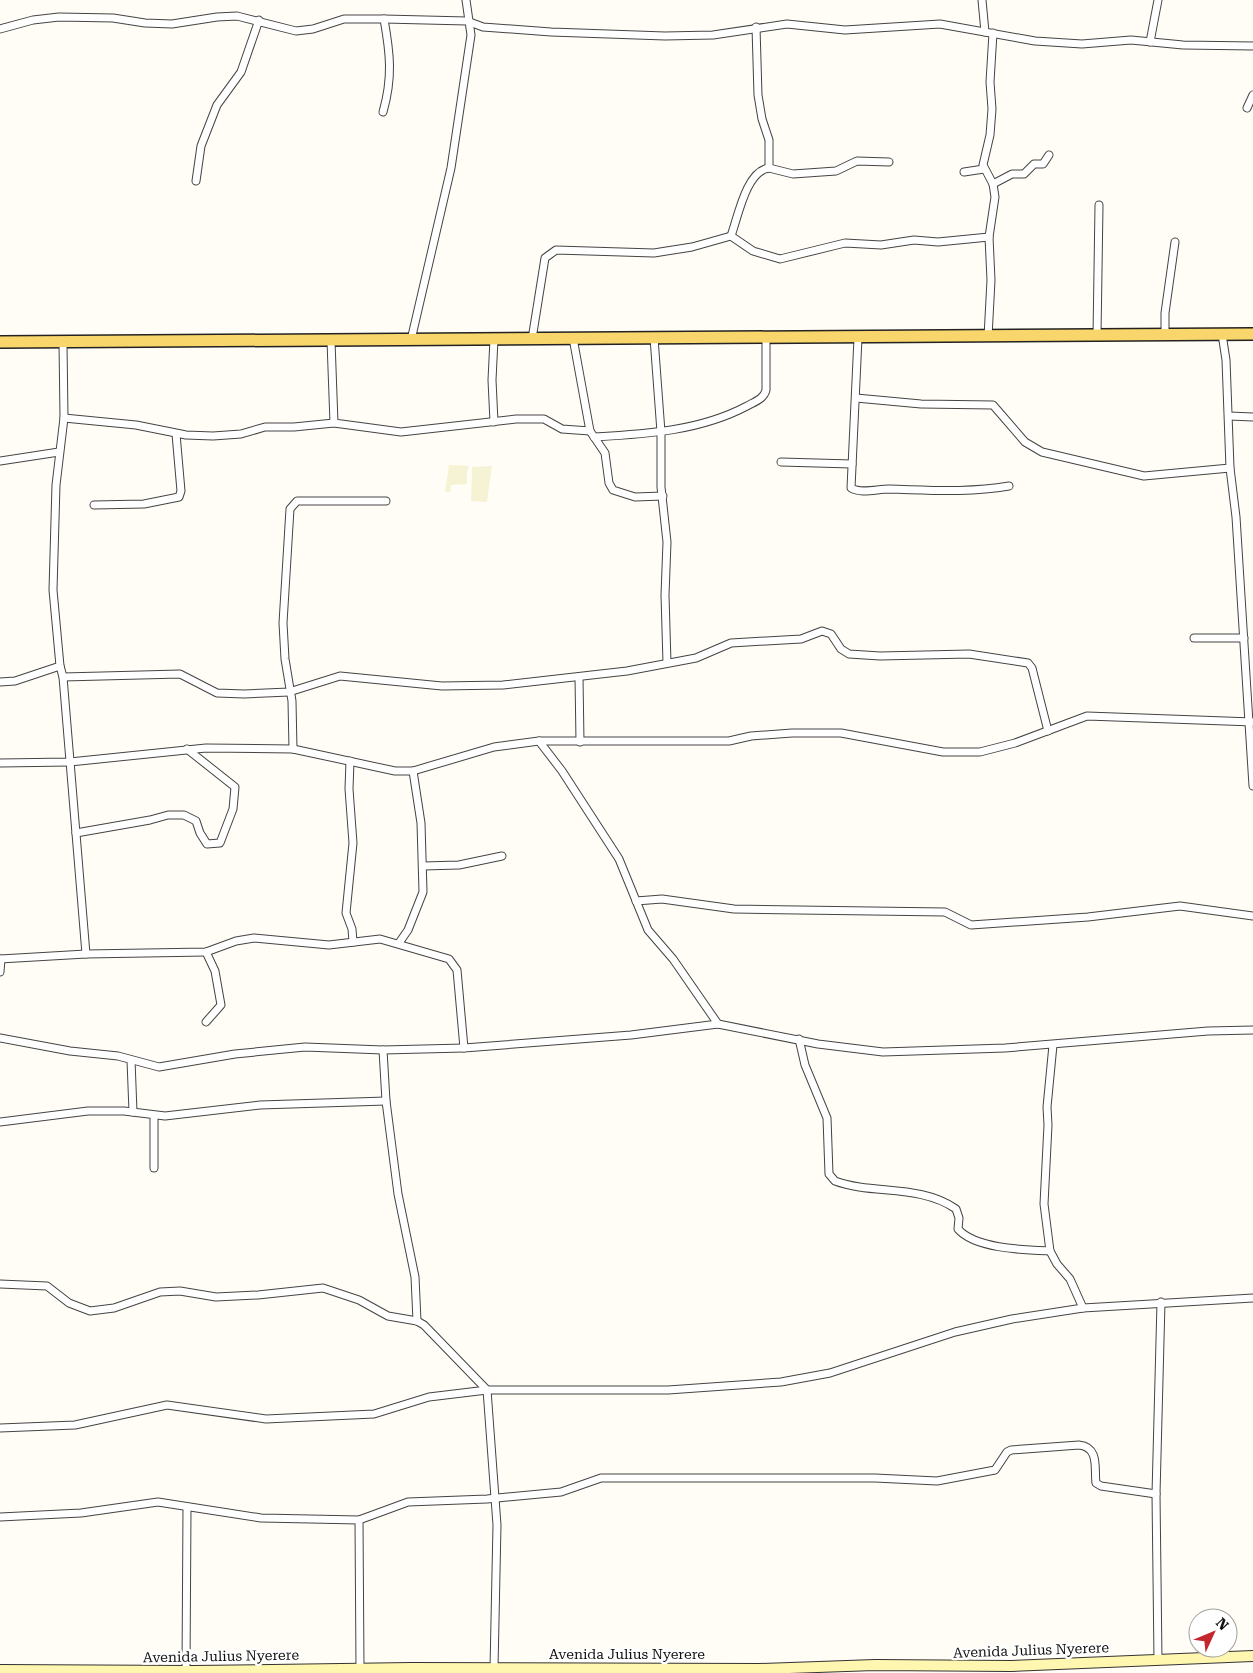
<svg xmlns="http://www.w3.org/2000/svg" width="1253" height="1673" font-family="'Roboto Serif',serif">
<rect width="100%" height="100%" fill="#fffdf5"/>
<g fill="#f6f3d4">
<polygon points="449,465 469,466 467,473 467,484 451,485 450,492 445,492"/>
<polygon points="492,466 487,502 471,501 472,467"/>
</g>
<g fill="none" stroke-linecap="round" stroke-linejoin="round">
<g stroke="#444" stroke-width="9">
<g id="street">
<polyline points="982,0 985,32"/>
<polyline points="0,29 33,20 59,17 113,18 145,23 172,24 217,17 237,16 296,31 313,29 344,19 384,19 467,21 483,27 551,32 665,36 713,35 787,24 845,30 940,24 1035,41 1082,44 1131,40 1183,45 1253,46"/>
<polyline points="1150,42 1158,0"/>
<polyline points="1247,108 1253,95"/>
<path d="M383,112C393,77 390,53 384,19"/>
<polyline points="769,168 793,174 836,171 857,161 889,162"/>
<polyline points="964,172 984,169"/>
<polyline points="196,181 201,146 217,105 241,72 259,20"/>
<polyline points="993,184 1012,174 1024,174 1034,164 1043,164 1049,155"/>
<path d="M731,236C738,217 746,171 769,168V140L762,119L758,95L756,27"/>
<polyline points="1222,334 1226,360 1230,468 1236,517 1253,786"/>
<polyline points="1165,335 1165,313 1175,242"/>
<polyline points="1097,336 1099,205"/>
<polyline points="988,337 991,280 989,237 995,197 993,184 983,165 990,135 992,109 990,82 993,33"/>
<polyline points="573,338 590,431 605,453 609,483 613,490 635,497 663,496"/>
<polyline points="654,338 661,432 661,487 667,542 665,595 667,663"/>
<path d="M858,338L851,488C861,494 877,489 889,489C930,490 968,493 1009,486"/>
<polyline points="532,339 545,258 556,250 654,253 692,247 731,236 753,251 780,259 845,243 881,245 914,240 938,242 989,237"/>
<polyline points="411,340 451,168 471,35 466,0"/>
<polyline points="331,341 334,423 401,432 516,419 544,419 562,429 590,431"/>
<polyline points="63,343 64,418 56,485 53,590 60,666 63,677 86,954"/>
<polyline points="856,398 921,404 993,405 1025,442 1042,452 1144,476 1230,468"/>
<polyline points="1229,416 1253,417"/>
<polyline points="64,418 136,425 186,435 213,436 241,434 265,427 294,427 334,423"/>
<polyline points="494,422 492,380 494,339"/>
<path d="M594,437C646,434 700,431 747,406C754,402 764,399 766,390V338"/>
<polyline points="0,461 59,452"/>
<polyline points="781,462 852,464"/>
<polyline points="94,505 144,504 179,497 181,491 176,434"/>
<polyline points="1194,638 1244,638"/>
<polyline points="63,677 180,674 217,693 244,694 289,692 340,676 442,686 503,685 627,671 696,658 731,643 801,639 822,631 831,634 841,649 849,654 880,656 969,654 1028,663 1032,668 1048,731"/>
<polyline points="579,677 580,742"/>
<polyline points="0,682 15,681 60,666"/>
<polyline points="539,741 562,771 619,859 648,930 673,959 718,1024"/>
<polyline points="293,749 292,701 285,659 283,623 290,509 297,501 386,501"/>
<polyline points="350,761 349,789 353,843 346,913 352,929 353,942"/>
<polyline points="0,763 70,762 206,748 293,749 395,771 413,771 494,747 539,741 729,741 751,736 792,733 841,733 943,752 980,752 1015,743 1087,716 1253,722"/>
<polyline points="76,833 150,820 168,815 184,815 196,821 200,833 207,844 220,843 233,809 235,787 187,749"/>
<polyline points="423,866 459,865 502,856"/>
<polyline points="636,901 662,899 734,909 945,912 971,925 1088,917 1180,906 1253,916"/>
<polyline points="399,943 408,930 423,892 421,823 413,771"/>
<polyline points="0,959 86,954 206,952 236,941 254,938 329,945 380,939 449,959 457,970 464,1048 631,1035 718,1024 818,1044 883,1052 1005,1048 1208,1031 1253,1030"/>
<polyline points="0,972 1,959"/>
<polyline points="206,1022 221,1005 215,971 206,952"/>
<polyline points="0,1038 70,1051 118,1056 159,1067 235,1054 305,1047 383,1050 464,1048"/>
<path d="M799,1039L805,1065L827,1118L829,1174L835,1181C873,1195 920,1184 956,1209L959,1218L958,1229C975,1249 1026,1250 1050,1251"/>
<polyline points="1053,1045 1047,1107 1048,1125 1044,1204 1050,1251 1057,1264 1070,1279 1083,1308"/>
<polyline points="383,1050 386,1101 398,1194 415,1277 417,1321"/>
<polyline points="131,1060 133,1112"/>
<polyline points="0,1122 88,1111 124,1111 165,1116 260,1105 386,1101"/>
<polyline points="154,1168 154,1116"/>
<polyline points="0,1284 47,1286 69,1303 90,1311 114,1308 160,1292 180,1291 216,1297 258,1295 323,1288 359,1300 388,1316 417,1321 424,1325 487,1390 497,1525 494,1668"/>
<polyline points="0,1428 75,1425 167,1405 266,1419 374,1414 429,1397 487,1390 668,1390 781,1382 830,1373 955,1332 1012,1319 1083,1308 1253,1298"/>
<polyline points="0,1517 81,1513 158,1502 261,1518 359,1520 360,1668"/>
<path d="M359,1520L408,1502L487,1499L561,1492L601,1478H875L937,1481L995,1470L1007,1452L1011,1450L1079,1445C1100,1447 1094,1470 1096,1483L1101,1486L1156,1494"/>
<polyline points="1158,1660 1156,1494 1161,1302"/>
<polyline points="186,1671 187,1507"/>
</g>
</g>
<g stroke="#333" stroke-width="12">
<polyline id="secondary" points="0,1670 194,1671 411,1668 760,1669 875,1665 1011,1666 1253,1656"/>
</g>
<g stroke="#222" stroke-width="14">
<polyline id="primary" points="0,342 1253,334"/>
</g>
<use href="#street" stroke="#fff" stroke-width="7"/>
<use href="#secondary" stroke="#fff6b0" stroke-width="10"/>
<use href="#primary" stroke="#f9d66b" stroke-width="11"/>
</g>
<g text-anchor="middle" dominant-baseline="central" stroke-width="5" stroke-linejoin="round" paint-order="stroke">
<g font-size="14" fill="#111" stroke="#fff">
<text transform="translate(1031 1650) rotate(-2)">Avenida Julius Nyerere</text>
<text x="627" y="1654">Avenida Julius Nyerere</text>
<text transform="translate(221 1656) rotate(-1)">Avenida Julius Nyerere</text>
</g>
</g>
<g transform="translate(1213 1633) rotate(46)"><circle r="24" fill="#ffffff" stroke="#a0a0a0"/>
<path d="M0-4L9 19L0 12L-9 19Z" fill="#c4262e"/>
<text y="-8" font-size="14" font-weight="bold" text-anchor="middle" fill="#111111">N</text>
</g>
</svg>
